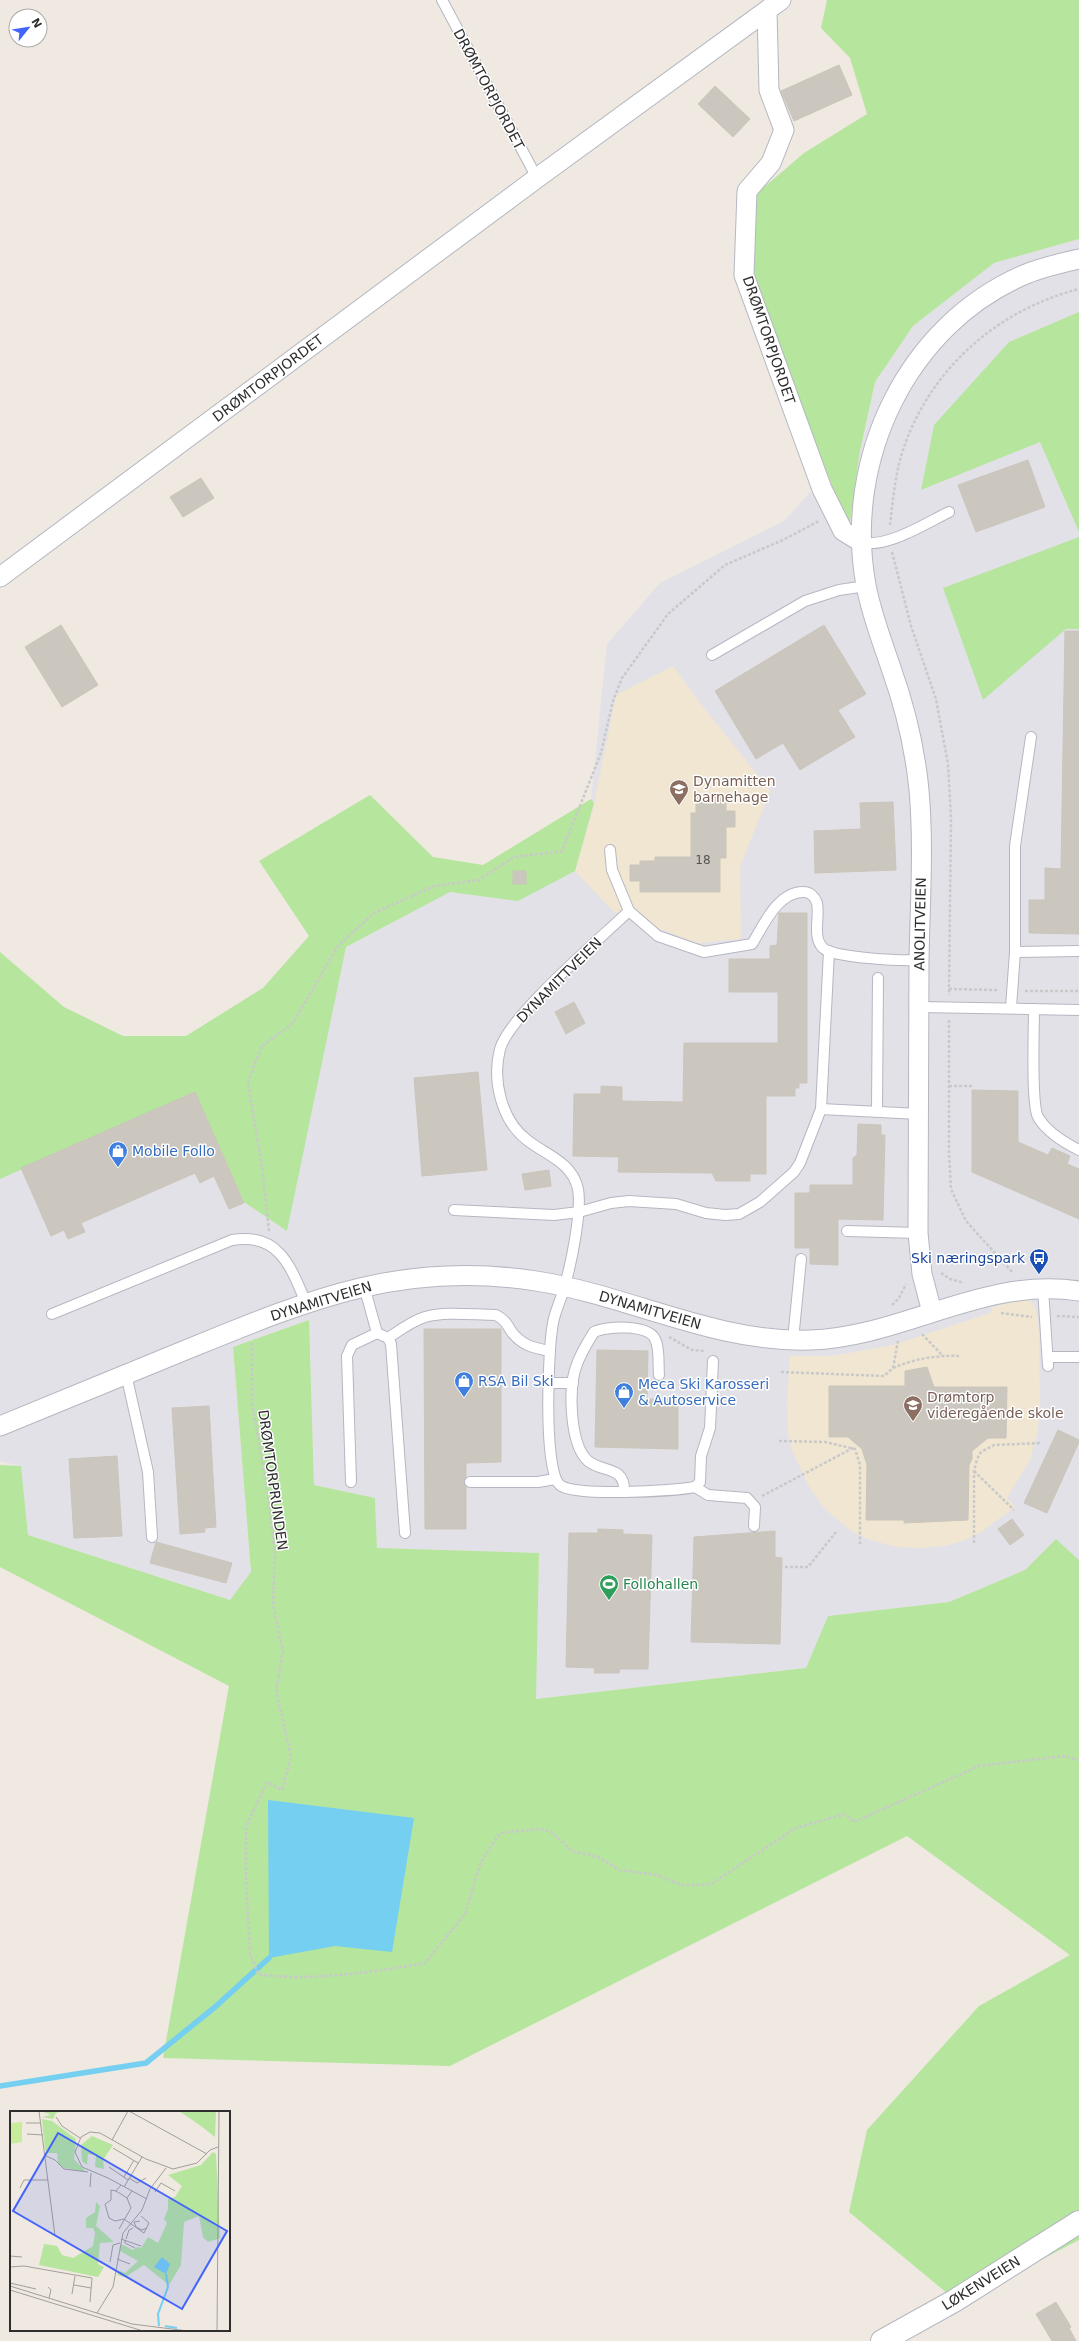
<svg xmlns="http://www.w3.org/2000/svg" width="1079" height="2341" font-family="'DejaVu Sans',sans-serif">
<rect width="100%" height="100%" fill="#efe9e1"/>
<polygon fill="#e3e1e8" points="1079,239 1079,1560 1056,1539 1025,1570 949,1602 828,1616 806,1668 535,1699 539,1553 377,1548 375,1498 314,1485 309,1320 233,1347 251,1573 230,1600 28,1535 21,1466 0,1461 0,1179 195,1093 335,995 346,947 450,892 518,901 594,803 591,799 607,644 660,583 784,521 810,492 848,528 860,451 875,382 913,326 994,263"/>
<g fill="#f0e6d1">
<polygon points="673,666 701,704 770,791 740,867 741,939 697,943 613,911 575,871 593,809 616,695"/>
<polygon points="1023,1300 1031,1301 1036,1308 1039,1333 1040,1409 1037,1435 1030,1460 1007,1498 1015,1507 981,1532 962,1541 945,1546 922,1548 897,1547 870,1540 854,1533 840,1522 824,1508 810,1488 793,1453 788,1434 787,1402 790,1356 832,1356 893,1345 990,1313 993,1307"/>
</g>
<g fill="#b6e59e">
<polygon points="827,0 1079,0 1079,239 994,263 913,326 875,382 860,451 849,529 775,339 753,273 756,194 804,153 867,114 850,58 821,28"/>
<polygon points="1079,312 1079,532 1040,442 921,490 934,425 1009,342"/>
<polygon points="1079,537 1079,629 1066,629 983,700 943,588"/>
<polygon points="370,795 433,857 483,865 591,799 594,803 575,871 518,901 450,892 346,947 287,1231 244,1202 195,1093 0,1179 0,952 64,1007 123,1036 186,1036 263,988 309,936 259,861"/>
<polygon points="309,1320 314,1485 375,1498 377,1548 539,1553 536,1699 806,1668 828,1616 949,1602 1025,1570 1056,1539 1079,1560 1079,2240 959,2303 849,2212 867,2130 979,2006 1070,1955 907,1836 450,2066 163,2058 229,1686 0,1567 0,1465 21,1466 28,1535 230,1600 251,1572 233,1347"/>
</g>
<polygon fill="#75cff0" points="268,1800 414,1818 392,1952 335,1946 269,1958"/>
<g fill="none" stroke-linecap="round" stroke-linejoin="round">
<polyline stroke="#75cff0" stroke-width="5.5" points="0,2086 146,2063 215,2007 269,1958"/>
</g>
<g fill="#cbc7bf" stroke="#cbc5ba">
<polygon points="839,65 852,95 794,121 781,91"/>
<polygon points="715,86 750,119 733,137 698,104"/>
<polygon points="1028,460 1045,507 976,532 958,485"/>
<polygon points="201,478 214,498 183,517 170,497"/>
<polygon points="61,625 98,685 62,707 25,647"/>
<polygon points="824,625 866,694 838,710 855,737 800,770 783,743 756,759 715,691"/>
<polygon points="1065,631 1079,631 1079,934 1029,933 1029,900 1045,900 1045,868 1061,869"/>
<polygon points="726,797 726,811 735,811 735,827 726,827 726,858 720,858 720,892 640,892 640,881 630,881 630,865 640,865 640,861 655,861 655,857 691,857 691,813 696,813 696,798"/>
<polygon points="893,802 896,870 815,873 814,831 861,829 860,803"/>
<rect x="513" y="871" width="13" height="13"/>
<polygon points="779,913 807,913 807,1083 799,1083 799,1088 795,1088 795,1096 766,1096 766,1174 750,1174 750,1181 716,1181 712,1173 618,1172 619,1157 573,1156 574,1094 601,1094 601,1086 622,1087 622,1101 683,1102 684,1043 778,1043 778,992 729,992 729,959 770,959 770,946 777,945"/>
<polygon points="574,1002 585,1023 566,1034 555,1012"/>
<polygon points="478,1072 487,1170 422,1176 414,1078"/>
<polygon points="972,1090 1018,1091 1018,1142 1048,1155 1052,1148 1070,1156 1067,1164 1079,1169 1079,1219 972,1172"/>
<polygon points="195,1092 244,1203 229,1209 214,1176 200,1183 195,1173 81,1223 85,1232 68,1239 64,1230 51,1236 21,1168"/>
<polygon points="858,1124 881,1125 881,1135 885,1135 883,1220 838,1219 838,1265 810,1264 810,1248 795,1248 795,1193 810,1193 810,1185 853,1185 853,1158 857,1155"/>
<polygon points="549,1170 551,1186 525,1190 522,1174"/>
<polygon points="424,1329 501,1329 501,1462 466,1463 466,1477 464,1482 466,1487 466,1529 425,1529"/>
<polygon points="597,1350 648,1351 647,1399 678,1399 678,1449 595,1447"/>
<polygon points="927,1367 934,1387 1007,1387 1006,1438 988,1438 972,1451 972,1459 969,1465 968,1520 904,1523 904,1520 866,1520 867,1465 862,1449 848,1437 829,1437 829,1386 905,1386 905,1371"/>
<polygon points="209,1406 216,1527 205,1528 205,1532 180,1534 172,1408"/>
<polygon points="1058,1430 1079,1440 1079,1442 1047,1513 1024,1503"/>
<polygon points="117,1456 122,1536 74,1538 69,1459"/>
<polygon points="1012,1519 1024,1535 1010,1545 998,1529"/>
<polygon points="598,1529 623,1530 623,1534 652,1535 648,1669 620,1669 619,1673 594,1673 595,1668 566,1667 569,1533 598,1533"/>
<polygon points="775,1531 775,1557 782,1558 780,1644 691,1642 694,1537"/>
<polygon points="156,1542 232,1563 226,1583 150,1563"/>
<polygon points="1056,2302 1071,2327 1069,2328 1076,2341 1052,2341 1036,2314"/>
</g>
<g fill="none" stroke-linecap="round" stroke-linejoin="round">
<g stroke="#b4b7c1" stroke-width="12">
<g id="lane">
<polyline points="442,0 537,178"/>
<path d="M861,542C886,549 926,523 949,512"/>
<polyline points="712,655 805,601 839,590 866,586"/>
<polyline points="610,850 612,870 629,911"/>
<polyline points="1015,952 1079,951"/>
<polyline points="920,1007 1079,1010"/>
<polyline points="1011,1007 1015,952 1015,846 1031,737"/>
<path d="M1034,1009C1034,1029 1031,1104 1038,1117C1046,1131 1065,1143 1079,1150"/>
<polyline points="821,1109 829,951"/>
<polyline points="877,1111 878,978"/>
<polyline points="454,1210 554,1215 579,1212 611,1203 629,1201 676,1204 706,1213 725,1215 739,1214 760,1202 794,1172 800,1163 821,1109 919,1114"/>
<polyline points="847,1231 918,1233"/>
<polyline points="364,1286 377,1333 388,1338 391,1344 405,1533"/>
<polyline points="1043,1288 1048,1366"/>
<path d="M52,1314L232,1240C279,1232 291,1267 306,1303"/>
<path d="M388,1338C400,1330 412,1321 425,1317C447,1311 473,1315 496,1315C504,1319 507,1324 511,1331C521,1345 533,1348 550,1351"/>
<polyline points="793,1340 801,1259"/>
<polyline points="1048,1357 1079,1357"/>
<path d="M713,1361L710,1428L701,1456L700,1482L695,1487C675,1491 573,1497 560,1485C543,1471 548,1347 553,1323C555,1311 561,1300 564,1288C571,1265 582,1212 578,1189C572,1162 546,1155 527,1140C501,1120 492,1080 500,1049C509,1016 601,938 629,911L658,936L704,952L752,944C763,926 778,891 804,892C810,892 815,897 817,903C820,916 812,938 823,948C834,958 902,961 919,960"/>
<polyline points="126,1374 148,1472 152,1537"/>
<polyline points="549,1383 573,1383"/>
<polyline points="351,1482 347,1356 352,1345 377,1333"/>
<polyline points="470,1482 538,1482 555,1479"/>
<polyline points="695,1487 708,1495 747,1498 755,1507 754,1526"/>
<path d="M624,1491C625,1466 603,1473 588,1461C570,1445 568,1389 576,1367C580,1354 587,1343 594,1332C606,1326 648,1324 655,1339C660,1348 658,1365 659,1375"/>
</g>
</g>
<g stroke="#b4b7c1" stroke-width="21">
<g id="street">
<polyline points="767,11 769,90 784,130 771,163 747,191 744,275 822,489 843,531 861,542"/>
<polyline points="0,577 537,178 781,0"/>
<path d="M932,1312L922,1274L918,1233C919,1142 919,1051 919,960C920,903 924,847 919,790C915,749 905,707 891,668C882,641 871,613 866,585C843,460 907,324 1026,274C1043,267 1061,263 1079,259"/>
<path d="M0,1426C63,1400 125,1375 188,1349C308,1300 402,1260 536,1281C628,1295 715,1343 810,1340C903,1337 985,1276 1079,1291"/>
</g>
</g>
<g stroke="#b4b7c1" stroke-width="24">
<polyline id="secondary" points="882,2341 954,2301 1079,2222"/>
</g>
<g stroke="#c9c9c9" stroke-width="2.5" stroke-dasharray="3 2" stroke-linecap="butt">
<path d="M890,525C893,500 895,474 903,450C930,369 997,310 1079,289"/>
<polyline points="892,552 911,626 936,699 948,764 951,817 949,995"/>
<polyline points="949,989 998,990"/>
<polyline points="1025,991 1079,991"/>
<polyline points="949,1020 949,1152 951,1189 966,1221 1013,1273"/>
<polyline points="949,1086 973,1086"/>
<polyline points="269,1231 262,1167 248,1082 261,1047 293,1023 338,946 374,913 434,886 479,880 514,857 562,851 601,753 613,701 622,678 668,614 725,565 783,540 819,521"/>
<polyline points="941,1273 950,1279 964,1283"/>
<polyline points="892,1305 899,1298 906,1284"/>
<polyline points="1001,1313 1032,1317"/>
<polyline points="1057,1316 1079,1317"/>
<polyline points="922,1334 942,1355"/>
<polyline points="669,1337 692,1350 705,1351"/>
<path d="M252,1343V1403L268,1496L275,1552L273,1604L283,1652L276,1689L291,1757L282,1790L267,1782L246,1827V1883L250,1953L258,1974C305,1982 377,1972 425,1963L465,1914L481,1862L500,1833L538,1829L550,1831L572,1851L598,1857L620,1870L657,1875L682,1885H699L711,1884L796,1828L845,1814L854,1822L979,1766L1064,1756L1079,1760"/>
<path d="M893,1368C914,1359 936,1355 959,1356"/>
<polyline points="781,1372 884,1376 893,1368 898,1341"/>
<polyline points="779,1441 825,1442 855,1449 860,1465 860,1544"/>
<polyline points="974,1471 1014,1510"/>
<polyline points="762,1496 853,1448"/>
<polyline points="974,1543 974,1471 977,1459 981,1452 994,1445 1042,1443"/>
<polyline points="785,1567 808,1567 836,1532"/>
</g>
<use href="#lane" stroke="#fff" stroke-width="10"/>
<use href="#street" stroke="#fff" stroke-width="19"/>
<use href="#secondary" stroke="#fff" stroke-width="22"/>
</g>
<defs>
<g id="school-pin" transform="scale(1)"><path d="M0 17L-7.5 6A9.5 9.5 0 1 1 7.5 6Z" fill="#8d6e63" stroke="#fff"/><path d="M0-5L7-2L0 1L-7-2ZM-4 1L0 2.5L4 1V4Q0 6-4 4Z" fill="#fff"/></g>
<g id="shop-pin" transform="scale(1)"><path d="M0 17L-7.5 6A9.5 9.5 0 1 1 7.5 6Z" fill="#3f7fe0" stroke="#fff"/><path d="M-5-2.5h2.3a2.7 3.5 0 0 1 5.4 0H5L5.5 6h-11ZM-1.5-2.5h3a1.5 2.3 0 0 0-3 0Z" fill="#fff"/></g>
<g id="bus-pin" transform="scale(1)"><path d="M0 17L-7.5 6A9.5 9.5 0 1 1 7.5 6Z" fill="#1a4fb4" stroke="#fff"/><path d="M-5-6H5V4H4V6H2V4H-2V6H-4V4H-5ZM-3.5-4V0h7V-4ZM-3.5 1.2v1.5H-2V1.2ZM2 1.2v1.5H3.5V1.2Z" fill="#fff"/></g>
<g id="stadium-pin" transform="scale(1)"><path d="M0 17L-7.5 6A9.5 9.5 0 1 1 7.5 6Z" fill="#2e9e5b" stroke="#fff"/><path d="M0-5a6.5 5 0 1 0 0 10a6.5 5 0 1 0 0-10ZM-3.5-1.8h7v3.6h-7Z" fill="#fff"/></g>
</defs>
<g fill-rule="evenodd">
<use href="#school-pin" x="679" y="789"/>
<use href="#shop-pin" x="118" y="1151"/>
<use href="#bus-pin" x="1039" y="1258"/>
<use href="#shop-pin" x="464" y="1381"/>
<use href="#shop-pin" x="624" y="1392"/>
<use href="#school-pin" x="913" y="1405"/>
<use href="#stadium-pin" x="609" y="1584"/>
</g>
<g text-anchor="middle" dominant-baseline="central" stroke-width="3" stroke-linejoin="round" paint-order="stroke">
<g font-size="12" fill="#555452">
<text x="703" y="860">18</text>
</g>
<g font-size="14" fill="#2e2e2e" stroke="#fff">
<text transform="translate(489 89) rotate(62)">DRØMTORPJORDET</text>
<text transform="translate(769 340) rotate(71)">DRØMTORPJORDET</text>
<text transform="translate(268 378) rotate(-37)">DRØMTORPJORDET</text>
<text transform="translate(920 924) rotate(-89)">ANOLITVEIEN</text>
<text transform="translate(559 980) rotate(-45)">DYNAMITTVEIEN</text>
<text transform="translate(321 1301) rotate(-17)">DYNAMITVEIEN</text>
<text transform="translate(650 1310) rotate(16)">DYNAMITVEIEN</text>
<text transform="translate(273 1480) rotate(82)">DRØMTORPRUNDEN</text>
<text transform="translate(981 2283) rotate(-32)">LØKENVEIEN</text>
</g>
<g font-size="14" fill="#785e54" stroke="#fff" text-anchor="start">
<text x="693" y="781">Dynamitten<tspan x="693" dy="16">barnehage</tspan></text>
<text x="927" y="1397">Drømtorp<tspan x="927" dy="16">videregående skole</tspan></text>
</g>
<g font-size="14" fill="#366cbe" stroke="#fff" text-anchor="start">
<text x="132" y="1151">Mobile Follo</text>
<text x="478" y="1381">RSA Bil Ski</text>
<text x="638" y="1384">Meca Ski Karosseri<tspan x="638" dy="16">&amp; Autoservice</tspan></text>
</g>
<g font-size="14" fill="#164399" stroke="#fff" text-anchor="end">
<text x="1025" y="1258">Ski næringspark</text>
</g>
<g font-size="14" fill="#27864d" stroke="#fff" text-anchor="start">
<text x="623" y="1584">Follohallen</text>
</g>
</g>
<g transform="translate(10 2111)">
<rect width="220" height="220" fill="#efe9e1"/>
<path d="M31,0H52L46,2L43,8L32,6L41,4ZM169,0H206L205,26L191,15ZM32,8L42,10L66,28L64,48L76,61L54,57L48,53L47,42H39L35,39ZM82,25L103,34L93,49L94,58L85,56L86,44L78,43L77,54L72,50L71,34ZM203,41L206,43L210,127L198,131L193,126L189,105L174,111L171,154L159,174L134,154L115,166L107,164L110,160L115,162L128,150L110,140L111,133L123,139L127,136L131,137L138,126L148,132L157,112L154,108L158,98V88L165,86L172,75L158,64L191,54ZM86,91L90,95L86,115L104,131L90,132L88,153L94,156L88,166L29,154L34,133L47,135L52,144L63,147L83,135L85,122L83,117H76V107L85,101Z" fill="#b6e59e"/>
<path d="M12,11V31L0,33V12Z" fill="#c9ec9a"/>
<path d="M152,146L160,153L156,163L144,156Z" fill="#75cff0"/>
<path fill="none" stroke="#75cff0" stroke-width="2" d="M149,215L148,203L158,176L156,163M155,215L167,217"/>
<path fill="none" stroke="#a29e99" stroke-width="1" d="M0,0H26M29,0L45,125M119,0L197,43M46,6L52,15L70,27M16,12H31M17,23L33,24M102,29L118,0M103,37L128,52M36,45L45,49L54,58L78,61M99,56L118,69M114,66L124,49M119,67L127,72L136,67M111,74L106,80L101,79V89L95,93L99,107L105,110L114,108L134,122L139,112L131,105M80,76L81,62M114,76L132,46M10,77L14,69H38M106,80L117,87M145,81L151,72L165,80M137,88L98,67L72,56L65,41L71,26L80,21L90,22L136,48L163,58L187,52L200,39L208,36M130,110L124,111L126,116L132,119L137,117M109,118L121,97L117,87L122,80M111,128L131,135M116,128L119,119L123,117M115,129V132L125,137M0,145L12,146M107,148L120,153M100,151L103,134L110,132M0,156L14,155L82,167L80,191M0,172L26,178M64,174L81,177M0,175L122,213L178,220M38,176L41,179L39,187M0,179L133,220M62,183L65,165M87,202L103,176L113,122L132,99L140,78L156,57M207,220L209,0"/>
<path fill="#4264fb" fill-opacity="0.15" stroke="#4264fb" stroke-width="2" d="M48,22L217,120L172,198L3,100Z"/>
<rect width="220" height="220" fill="none" stroke="#2e2e2e" stroke-width="2"/>
</g>
<g transform="translate(28 28) rotate(60)"><circle r="19" fill="#ffffff" stroke="#ababab"/>
<path d="M0-3L7 15L0 10L-7 15Z" fill="#4264fb"/>
<text y="-6" font-size="11" font-weight="bold" text-anchor="middle" fill="#2e2e2e">N</text>
</g>
</svg>
